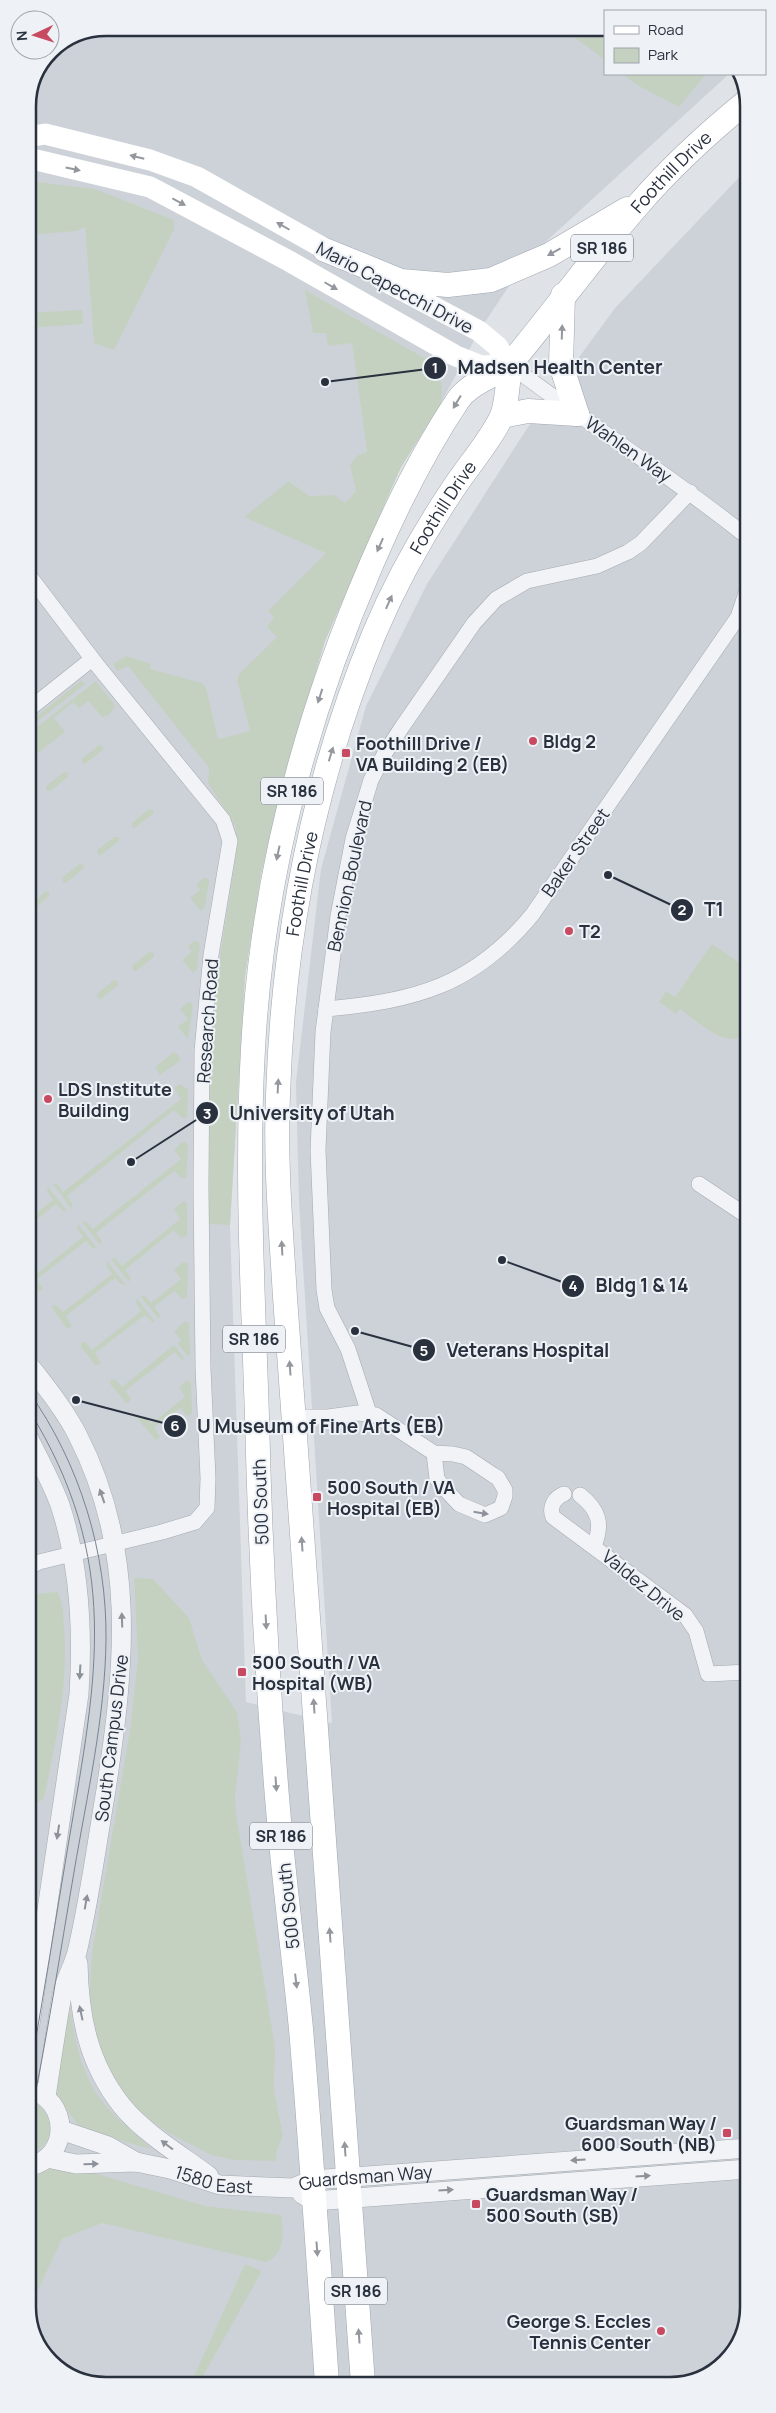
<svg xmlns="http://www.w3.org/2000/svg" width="776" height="2413" font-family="Manrope,sans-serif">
<rect width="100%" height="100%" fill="#dfe3e7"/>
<polygon fill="#cdd2d9" points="107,28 605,28 605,74 729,74 527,259 479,331 441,403 401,467 368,539 325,641 284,777 261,874 245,976 230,1225 246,1702 332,1723 299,1203 296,1082 321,869 366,706 427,584 526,430 615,308 746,170 748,2307 732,2355 690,2383 101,2385 55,2366 30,2327 28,102 51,50"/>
<g fill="#c5d1c0">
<polygon points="562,28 605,28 605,60"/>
<polygon points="622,74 706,74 679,107 637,85"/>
<polygon points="28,181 95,189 174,220 174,229 114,350 94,343 85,227 77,231 28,235"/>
<polygon points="305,290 426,359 438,372 442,388 441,404 401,467 325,641 284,777 261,874 245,976 230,1225 209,1224 210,1075 218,971 236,854 236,827 208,783 209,768 128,666 117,671 113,664 126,656 151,664 150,669 202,683 206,688 218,739 250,731 237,680 239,674 277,637 267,627 274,617 268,611 326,553 244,517 289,481 309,496 334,495 345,503 356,491 350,465 358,455 367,452 352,343 328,346 326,333 313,333"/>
<polygon points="82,310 83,324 28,328 28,313"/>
<polygon points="82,680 85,684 28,729 28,723"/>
<polygon points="96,681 114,704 115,707 109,715 102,717 89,701 79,708 73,702 54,718 65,732 28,761 28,734"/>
<polygon points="99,745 103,746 103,750 85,764 82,763 82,759"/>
<polygon points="64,772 68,773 68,777 50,791 47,790 46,786"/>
<polygon points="149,809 153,810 153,814 135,828 132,827 132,823"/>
<polygon points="114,837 119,837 119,841 101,855 98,855 97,850"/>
<polygon points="79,864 84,865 83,869 66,883 63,882 62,878"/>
<polygon points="203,878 207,878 209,881 205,907 201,911 190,898 200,890 196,885"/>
<polygon points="45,892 49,892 49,896 32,911 29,910 29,905"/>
<polygon points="195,940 200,943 197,970 193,973 182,960 192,952 188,946"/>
<path d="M712,944L747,968V1032C729,1053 696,1020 680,1009L676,1014L659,1002L666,991L675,997Z"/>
<polygon points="149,952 154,953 154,957 136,971 133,971 132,966"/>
<polygon points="114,980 118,981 118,985 101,999 98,998 97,994"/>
<polygon points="188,1002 192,1003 193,1006 188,1039 178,1027 188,1019 180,1009"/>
<polygon points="174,1052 179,1056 180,1061 160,1075 155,1067"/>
<polygon points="180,1084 188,1089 187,1118 182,1118 174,1110 67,1196 73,1205 71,1208 53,1184 57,1184 63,1192 181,1099 174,1088"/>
<polygon points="182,1142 185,1142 188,1146 186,1178 181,1178 174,1171 96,1233 102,1241 100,1245 82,1222 86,1221 93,1229 181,1159 174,1150"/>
<polygon points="48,1187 67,1211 63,1211 56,1204 29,1225 29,1219 53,1200 47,1191"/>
<polygon points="182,1202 186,1202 187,1205 187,1236 181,1238 174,1230 125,1270 131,1278 129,1282 111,1259 115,1258 122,1266 180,1219 174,1209"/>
<polygon points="78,1224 97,1248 93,1248 86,1241 37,1279 43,1289 37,1292 29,1281 29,1270 34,1276 83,1237 77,1228"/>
<polygon points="107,1261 126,1285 122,1285 115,1278 66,1316 72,1326 67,1329 51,1306 56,1305 63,1312 112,1274 106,1265"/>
<polygon points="183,1262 187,1263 188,1266 187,1297 182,1299 174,1291 154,1307 160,1315 159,1319 140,1296 144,1295 151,1303 181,1279 174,1270"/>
<polygon points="137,1298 155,1322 152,1322 145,1315 95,1353 101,1363 96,1366 81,1347 81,1342 85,1342 92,1350 141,1311 136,1303"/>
<polygon points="185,1321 189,1323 190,1354 188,1356 177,1343 181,1340 174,1331"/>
<polygon points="174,1345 185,1359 182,1360 175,1352 125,1391 131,1399 128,1403 126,1403 110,1384 110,1380 115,1379 122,1387"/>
<polygon points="187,1380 191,1382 192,1414 187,1416 180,1408 154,1427 160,1437 156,1440 139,1421 140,1417 145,1416 151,1424 185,1397 179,1387"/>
<polygon points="134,1578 153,1579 189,1618 202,1660 237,1712 241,1741 235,1798 236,1813 275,2047 274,2090 283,2136 277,2150 276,2161 234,2160 211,2155 167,2132 140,2112 121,2090 105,2061 97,2037 89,2002 92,1953 130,1730 138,1659"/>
<path d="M57,1592C63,1601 63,1614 64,1626C69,1684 56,1741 44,1798L30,1809L29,1597L34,1594Z"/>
<path d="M69,1996C73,2034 80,2076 106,2106C119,2121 136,2134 151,2149L82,2130L62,2104L55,2087Z"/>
<path d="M38,2105C56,2119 54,2147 30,2153Z"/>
<path d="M60,2163L205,2206L281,2215C284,2233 285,2254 266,2262L102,2223L62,2239L30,2307C30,2279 24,2192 39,2174C45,2167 52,2166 60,2163Z"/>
<polygon points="245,2264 262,2271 198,2385 190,2385"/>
</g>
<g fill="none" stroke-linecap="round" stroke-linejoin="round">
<g stroke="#a5aab1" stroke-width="16">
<g id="minor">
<path d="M510,365C588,424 670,475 746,536"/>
<polyline points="28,574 97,665 223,820 230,841 211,955 202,1051 201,1186 203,1368 208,1478 207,1508 195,1522 162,1532 39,1562 29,1567"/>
<polyline points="28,710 92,659"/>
<path d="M326,1009C415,1001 473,986 532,915L738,617L746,593"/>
<polyline points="699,1184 747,1216"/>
<polyline points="369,1413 348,1349 327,1308 324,1290 318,1150 323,1032 338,916 353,839 371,780 385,753 402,727 474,623 496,599 527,581 597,566 628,552 641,543 690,492"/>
<polyline points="293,1417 328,1417 358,1413 376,1415 434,1453 453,1454 466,1457 493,1475 498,1478 505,1490 505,1496 501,1508 485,1515 459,1504 445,1489 437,1479 434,1453"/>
<path d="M564,1494C554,1498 549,1507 553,1517L685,1615L696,1631L708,1674L748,1672"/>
<path d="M580,1495C599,1510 603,1524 594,1546"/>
</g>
</g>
<g stroke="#a5aab1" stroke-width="20">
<g id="tertiary">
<path d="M29,1365C46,1387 64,1409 77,1434C137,1551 125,1665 106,1790C97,1842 90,1896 78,1948C75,1964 65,1979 62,1995C56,2029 51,2063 46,2097"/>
<path d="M29,1439C40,1461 52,1483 60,1505C80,1566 83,1631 79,1694L30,2024"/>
<path d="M78,1963C79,2017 88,2063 122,2106C145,2134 181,2155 209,2176"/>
<path d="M30,2090C69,2099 71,2157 30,2166"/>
<polyline points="61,2130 108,2146 136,2162"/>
<path id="s1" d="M47,2158L76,2164L136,2162L170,2169L220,2185L293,2188L312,2180L748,2148"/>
<polyline points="302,2194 314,2201 748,2169"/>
</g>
</g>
<g stroke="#9fa7b2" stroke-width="25">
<g id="primary">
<polyline points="325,250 401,281 448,285 491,280 549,255 627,209"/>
<polyline points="563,295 561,365 577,414"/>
<polyline points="502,416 528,411 577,414"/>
<path id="s2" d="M327,2384C319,2266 311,2147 301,2029C294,1956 284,1883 278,1809C267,1679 260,1548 257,1417C253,1294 246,1172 253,1049C262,880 305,717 372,563C396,507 424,451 458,400C472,380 500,376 516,357C558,306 596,253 639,204C671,167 708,133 746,102"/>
<path id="s3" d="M363,2384L285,1297C281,1230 275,1162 278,1095C283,937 313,781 374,634C395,584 421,537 451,492C467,467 488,444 501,418C507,406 508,379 510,365"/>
</g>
</g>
<use href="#minor" stroke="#f1f3f6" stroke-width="15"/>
<use href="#tertiary" stroke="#f1f3f6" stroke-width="19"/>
<g stroke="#fff" stroke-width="21">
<polyline points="28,137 45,134 150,160 197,177 341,258"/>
<polyline points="28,158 150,187 289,261 456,356 481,366 510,365"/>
<polyline points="383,280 479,331 497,346 510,365"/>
</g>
<use href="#primary" stroke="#fff" stroke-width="24"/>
<g stroke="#798390" stroke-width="1">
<path d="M29,1392C80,1464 107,1553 106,1640C105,1718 87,1795 74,1872C60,1954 47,2038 30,2120"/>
<path d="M29,1410C122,1561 97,1676 69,1840C56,1917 44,1994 30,2071"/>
</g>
</g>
<defs><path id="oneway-solid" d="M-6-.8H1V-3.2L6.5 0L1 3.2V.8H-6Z" transform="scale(1.25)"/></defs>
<g fill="#94989e">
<use href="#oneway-solid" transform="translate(137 157) rotate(-166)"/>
<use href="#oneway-solid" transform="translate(73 169) rotate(12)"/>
<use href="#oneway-solid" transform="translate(179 202) rotate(28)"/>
<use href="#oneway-solid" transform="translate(283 226) rotate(-150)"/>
<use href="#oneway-solid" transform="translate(554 252) rotate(151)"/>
<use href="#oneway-solid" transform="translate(331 286) rotate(30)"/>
<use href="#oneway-solid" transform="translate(562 332) rotate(-88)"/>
<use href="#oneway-solid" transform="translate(457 402) rotate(121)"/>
<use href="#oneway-solid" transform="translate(380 545) rotate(114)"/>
<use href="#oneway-solid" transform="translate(389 602) rotate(-66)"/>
<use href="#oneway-solid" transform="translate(320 696) rotate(108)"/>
<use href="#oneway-solid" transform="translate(331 754) rotate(-73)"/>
<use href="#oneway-solid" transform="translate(278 853) rotate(102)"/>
<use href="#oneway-solid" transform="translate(278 1086) rotate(-87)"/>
<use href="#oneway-solid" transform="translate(282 1248) rotate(-93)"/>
<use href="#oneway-solid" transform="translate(290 1368) rotate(-94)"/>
<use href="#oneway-solid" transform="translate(302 1544) rotate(-94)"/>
<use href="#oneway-solid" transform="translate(266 1622) rotate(87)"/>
<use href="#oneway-solid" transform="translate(314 1706) rotate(-94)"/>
<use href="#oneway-solid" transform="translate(276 1784) rotate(86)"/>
<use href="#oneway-solid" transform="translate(330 1935) rotate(-94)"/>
<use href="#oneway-solid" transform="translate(296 1981) rotate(83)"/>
<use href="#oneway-solid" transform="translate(345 2149) rotate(-94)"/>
<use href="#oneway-solid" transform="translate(317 2249) rotate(86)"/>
<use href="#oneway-solid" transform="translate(359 2336) rotate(-94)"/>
</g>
<g fill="#8d929a">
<use href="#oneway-solid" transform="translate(102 1496) rotate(-109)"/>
<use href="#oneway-solid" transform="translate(481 1513) rotate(9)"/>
<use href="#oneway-solid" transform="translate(122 1620) rotate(-92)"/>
<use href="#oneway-solid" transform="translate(80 1672) rotate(93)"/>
<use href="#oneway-solid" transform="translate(58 1832) rotate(99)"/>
<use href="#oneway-solid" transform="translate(86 1902) rotate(-80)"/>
<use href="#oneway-solid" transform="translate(81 2013) rotate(-102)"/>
<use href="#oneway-solid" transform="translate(167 2145) rotate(-143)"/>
<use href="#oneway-solid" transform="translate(578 2160) rotate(176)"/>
<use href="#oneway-solid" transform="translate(91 2164) rotate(-2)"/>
<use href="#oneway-solid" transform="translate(643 2176) rotate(-4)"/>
<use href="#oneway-solid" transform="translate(446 2190) rotate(-4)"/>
</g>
<g fill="#c74a61" stroke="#eef1f5" stroke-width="2">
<circle cx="533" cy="741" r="5"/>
<rect x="341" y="748" width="10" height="10" rx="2.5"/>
<circle cx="569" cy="931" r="5"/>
<circle cx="48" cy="1099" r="5"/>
<rect x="312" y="1492" width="10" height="10" rx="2.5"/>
<rect x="237" y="1667" width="10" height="10" rx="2.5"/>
<rect x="722" y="2128" width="10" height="10" rx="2.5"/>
<rect x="471" y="2199" width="10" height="10" rx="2.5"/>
<circle cx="661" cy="2331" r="5"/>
</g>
<g text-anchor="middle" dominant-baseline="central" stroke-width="4" stroke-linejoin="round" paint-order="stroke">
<g fill="#eef1f5" stroke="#646b75" stroke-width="1">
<rect x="571" y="234.5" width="62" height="27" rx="4"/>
<rect x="261" y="777.5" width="62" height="27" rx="4"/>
<rect x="223" y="1325.5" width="62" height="27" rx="4"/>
<rect x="250" y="1822.5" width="62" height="27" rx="4"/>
<rect x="325" y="2277.5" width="62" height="27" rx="4"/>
</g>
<g font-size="16" font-weight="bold" fill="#29313e">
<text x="602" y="248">SR 186</text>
<text x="292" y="791">SR 186</text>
<text x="254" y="1339">SR 186</text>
<text x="281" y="1836">SR 186</text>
<text x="356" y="2291">SR 186</text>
</g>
<g font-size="18" fill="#29313e" stroke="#eef1f5">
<text stroke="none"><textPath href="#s2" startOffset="2340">Foothill Drive</textPath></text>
<text transform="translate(395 287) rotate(28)">Mario Capecchi Drive</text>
<text transform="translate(629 449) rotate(35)">Wahlen Way</text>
<text stroke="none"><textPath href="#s3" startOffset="1910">Foothill Drive</textPath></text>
<text transform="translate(575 852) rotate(-55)">Baker Street</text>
<text transform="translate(349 876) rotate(-78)">Bennion Boulevard</text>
<text stroke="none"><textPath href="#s3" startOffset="1505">Foothill Drive</textPath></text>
<text transform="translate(207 1021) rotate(-86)">Research Road</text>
<text transform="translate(260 1502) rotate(-92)">500 South</text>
<text transform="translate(644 1585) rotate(39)">Valdez Drive</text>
<text transform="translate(111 1738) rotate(-83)">South Campus Drive</text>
<text transform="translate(288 1906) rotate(-96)">500 South</text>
<text stroke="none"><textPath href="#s1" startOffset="170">1580 East</textPath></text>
<text stroke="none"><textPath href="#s1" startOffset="324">Guardsman Way</textPath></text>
</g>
<g font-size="18" font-weight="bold" fill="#29313e" stroke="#eef1f5" text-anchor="start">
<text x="543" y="741">Bldg 2</text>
<text x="356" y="743">Foothill Drive /<tspan x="356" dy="21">VA Building 2 (EB)</tspan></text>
<text x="579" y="931">T2</text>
<text x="58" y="1089">LDS Institute<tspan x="58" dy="21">Building</tspan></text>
<text x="327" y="1487">500 South / VA<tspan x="327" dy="21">Hospital (EB)</tspan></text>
<text x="252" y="1662">500 South / VA<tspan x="252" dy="21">Hospital (WB)</tspan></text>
<text x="717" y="2123" text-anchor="end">Guardsman Way /<tspan x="717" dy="21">600 South (NB)</tspan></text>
<text x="486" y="2194">Guardsman Way /<tspan x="486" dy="21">500 South (SB)</tspan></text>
<text x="651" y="2321" text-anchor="end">George S. Eccles<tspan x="651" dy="21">Tennis Center</tspan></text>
</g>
</g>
<path d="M0 0H776V2413H0ZM106 36H670A70 70 0 0 1 740 106V2307A70 70 0 0 1 670 2377H106A70 70 0 0 1 36 2307V106A70 70 0 0 1 106 36Z" fill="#eef1f5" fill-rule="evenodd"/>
<path fill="none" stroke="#29313e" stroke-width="2.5" d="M106 36H670A70 70 0 0 1 740 106V2307A70 70 0 0 1 670 2377H106A70 70 0 0 1 36 2307V106A70 70 0 0 1 106 36Z"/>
<path fill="none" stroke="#29313e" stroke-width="2" d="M325 382L435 368M608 875L682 910M131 1162L207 1113M502 1260L573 1286M355 1331L424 1350M76 1400L175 1426"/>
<g fill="#29313e" stroke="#eef1f5" stroke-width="2">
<circle cx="325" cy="382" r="5"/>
<circle cx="608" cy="875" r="5"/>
<circle cx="131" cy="1162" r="5"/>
<circle cx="502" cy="1260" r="5"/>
<circle cx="355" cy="1331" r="5"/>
<circle cx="76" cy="1400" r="5"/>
<circle cx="435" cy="368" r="12"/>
<circle cx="682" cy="910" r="12"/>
<circle cx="207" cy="1113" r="12"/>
<circle cx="573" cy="1286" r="12"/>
<circle cx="424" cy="1350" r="12"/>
<circle cx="175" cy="1426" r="12"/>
</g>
<g font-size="15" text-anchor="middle" font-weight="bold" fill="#fff">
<text x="435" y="373">1</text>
<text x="682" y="915">2</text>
<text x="207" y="1119">3</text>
<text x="573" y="1291">4</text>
<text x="424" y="1356">5</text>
<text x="175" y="1431">6</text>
</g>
<g font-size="19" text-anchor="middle" font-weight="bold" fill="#29313e" stroke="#eef1f5" stroke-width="4" stroke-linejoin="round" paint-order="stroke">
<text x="560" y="374">Madsen Health Center</text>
<text x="714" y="916">T1</text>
<text x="312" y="1120">University of Utah</text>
<text x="642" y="1292">Bldg 1 &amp; 14</text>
<text x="528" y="1357">Veterans Hospital</text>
<text x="321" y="1433">U Museum of Fine Arts (EB)</text>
</g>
<rect x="604" y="10" width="162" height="65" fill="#eef1f5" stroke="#9fa4ac"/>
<rect x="614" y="26" width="25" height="8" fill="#ffffff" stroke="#9fa4ac"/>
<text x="648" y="35" font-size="15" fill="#29313e">Road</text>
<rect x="614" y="48" width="25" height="15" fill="#c5d1c0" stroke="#9fa4ac"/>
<text x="648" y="60" font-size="15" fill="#29313e">Park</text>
<g transform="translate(35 35) rotate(266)"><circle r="24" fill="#eef1f5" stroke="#9fa4ac"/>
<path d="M0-4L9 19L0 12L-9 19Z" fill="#c74a61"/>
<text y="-8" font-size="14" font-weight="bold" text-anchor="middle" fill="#29313e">N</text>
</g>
</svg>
